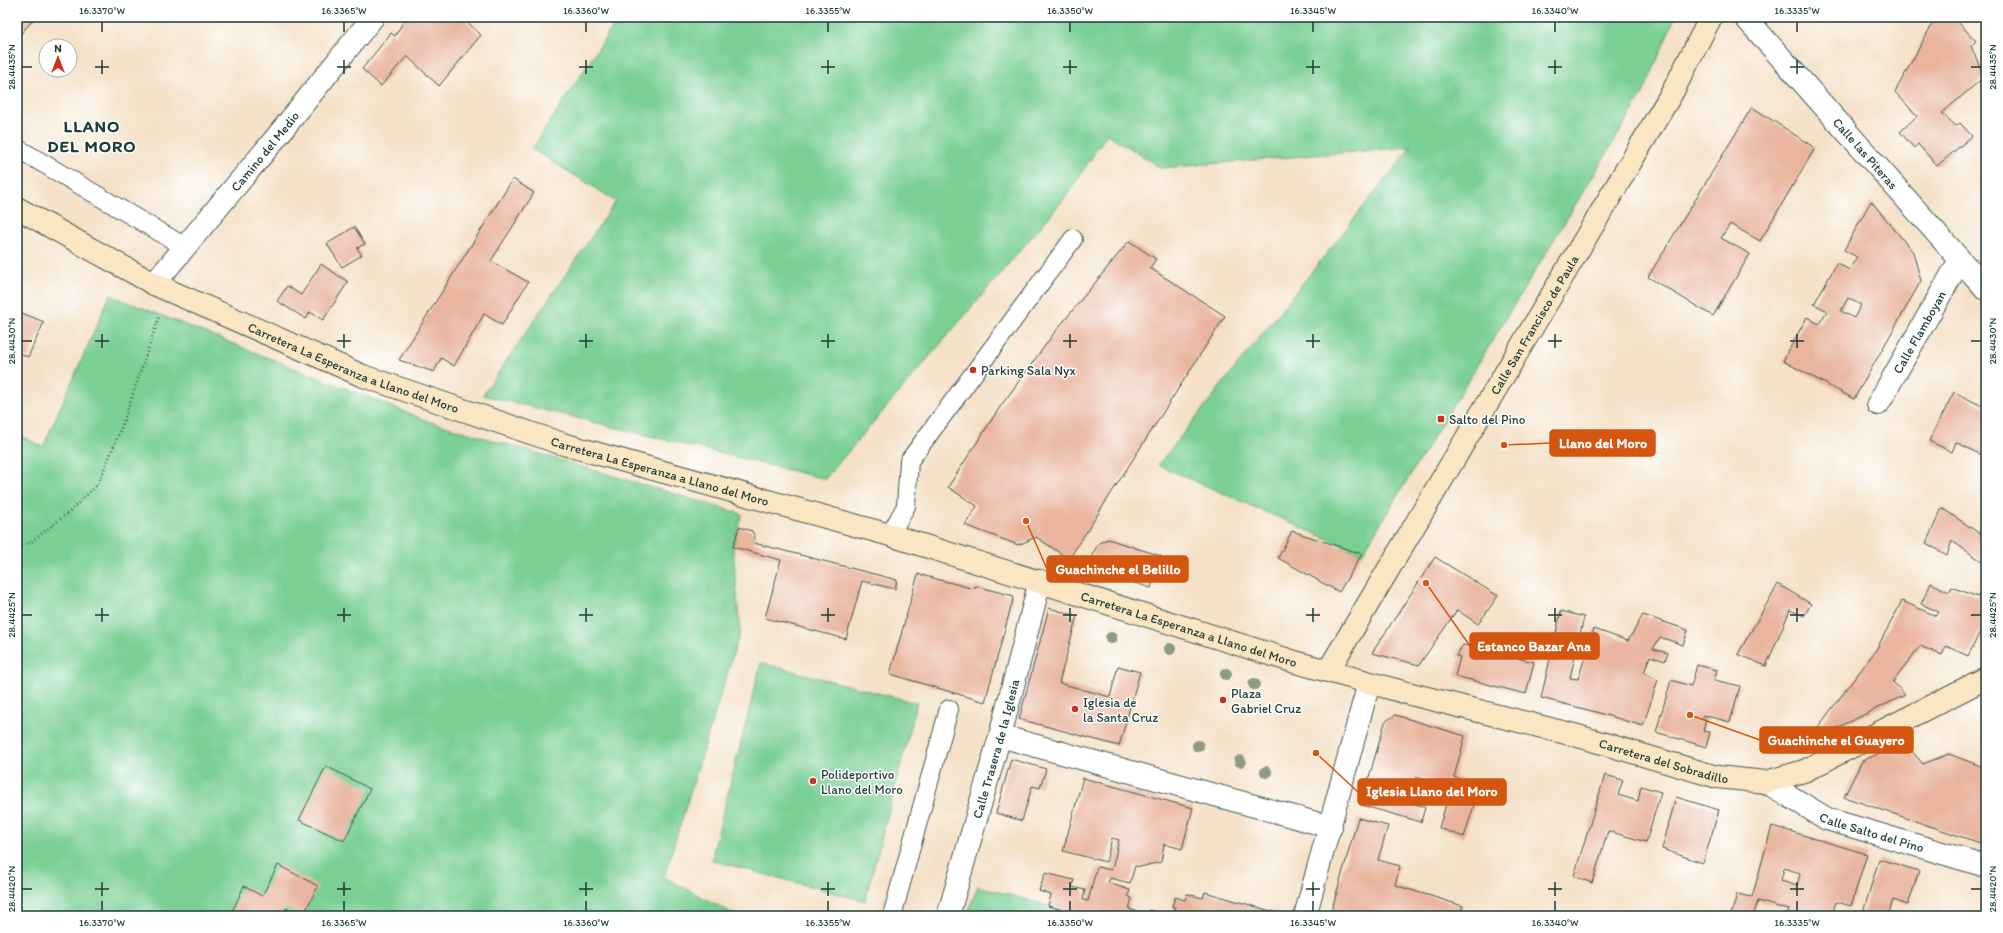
<svg xmlns="http://www.w3.org/2000/svg" width="2003" height="933" font-family="Itim,sans-serif">
<rect width="100%" height="100%" fill="#fff"/>
<filter id="ink" filterUnits="userSpaceOnUse"><feTurbulence type="fractalNoise" baseFrequency=".025" numOctaves="2"/><feDisplacementMap in="SourceGraphic" scale="8" xChannelSelector="R" yChannelSelector="G"/><feConvolveMatrix kernelMatrix="1 2 1 2 8 2 1 2 1" color-interpolation-filters="sRGB"/></filter>
<filter id="wash" filterUnits="userSpaceOnUse"><feTurbulence type="fractalNoise" baseFrequency=".012" numOctaves="4" result="noise"/><feDisplacementMap in="SourceGraphic" scale="16" xChannelSelector="R" yChannelSelector="G"/><feGaussianBlur stdDeviation="0.9" result="paint"/><feColorMatrix in="noise" values="0 0 0 0 0 0 0 0 0 0 0 0 0 0 0 0 0 1.4 0 .05"/><feComposite in="paint" operator="in"/></filter>
<g filter="url(#wash)">
<rect width="100%" height="100%" fill="#f4e1c7"/>
<g fill="#79cf94" stroke="#4c8664">
<polygon points="619,17 1675,17 1643,94 1362,554 1158,465 1411,147 1161,168 1107,134 1065,198 825,479 483,395 616,201 532,149"/>
<polygon points="110,295 428,421 742,514 733,547 740,632 664,877 738,916 17,916 17,434 43,447"/>
<polygon points="761,663 917,703 865,901 711,860"/>
<polygon points="978,886 1085,916 966,916"/>
</g>
<g id="blocks">
<g fill="#e9b59f" fill-rule="evenodd">
<polygon points="17,17 32,17 34,19 17,38"/>
<polygon points="406,17 462,17 481,35 439,86 407,56 381,86 362,69 391,33 395,36"/>
<polygon points="1936,17 1953,17 1976,41 1971,46 1984,77 1942,113 1956,126 1960,123 1972,136 1937,166 1918,144 1914,148 1900,132 1917,116 1895,92"/>
<polygon points="1752,107 1815,148 1760,241 1730,224 1721,238 1750,254 1713,316 1648,277"/>
<polygon points="513,179 534,193 491,261 528,282 502,325 484,314 454,366 441,358 434,372 399,360"/>
<path d="M1871,201L1913,252L1921,281L1854,399L1783,361L1807,317L1819,324L1827,311L1814,304L1837,263L1849,270L1857,257L1844,250ZM1848,298L1861,305L1854,318L1841,311Z"/>
<polygon points="354,227 365,244 357,248 362,255 342,267 327,244"/>
<polygon points="1129,241 1156,259 1150,268 1225,316 1069,559 1036,537 1018,545 965,525 977,506 948,487 1000,407 1055,332"/>
<polygon points="321,264 348,282 323,320 310,312 306,319 277,301 287,286 301,295"/>
<polygon points="17,311 44,322 28,357 17,352"/>
<polygon points="1954,392 1986,408 1986,445 1981,455 1956,442 1952,452 1929,441"/>
<polygon points="1942,508 1986,538 1986,557 1983,562 1952,541 1947,555 1926,543"/>
<polygon points="739,527 752,531 755,537 754,543 897,580 895,589 862,581 846,639 765,618 781,560 733,547"/>
<polygon points="1292,531 1362,554 1339,592 1278,558"/>
<polygon points="1108,539 1161,556 1151,588 1087,568 1093,553 1099,543"/>
<polygon points="1435,557 1498,596 1478,624 1457,610 1419,665 1372,653"/>
<polygon points="918,574 974,589 975,586 1014,596 985,702 890,674"/>
<polygon points="1931,583 1949,592 1952,587 1978,597 1984,583 1986,584 1986,633 1981,630 1968,656 1946,646 1942,655 1920,646 1893,682 1905,695 1824,734 1818,727 1876,650 1902,601 1936,616 1939,612 1921,604"/>
<polygon points="1778,584 1811,604 1804,616 1790,610 1766,666 1738,654"/>
<polygon points="1049,608 1077,616 1059,683 1110,697 1118,666 1140,672 1119,746 1019,719"/>
<polygon points="1561,611 1584,617 1570,678 1578,679 1594,629 1628,641 1643,615 1688,630 1683,645 1660,637 1653,649 1668,653 1665,661 1650,656 1644,673 1658,680 1643,726 1596,712 1541,698"/>
<polygon points="1463,645 1534,662 1526,694 1455,676 1460,657 1456,656"/>
<polygon points="1697,665 1717,670 1714,680 1740,686 1730,722 1703,715 1703,718 1706,719 1703,731 1710,732 1706,747 1656,732 1671,680 1691,686"/>
<polygon points="1395,715 1465,736 1454,777 1480,786 1464,837 1439,828 1451,787 1416,777 1412,788 1392,781 1387,795 1425,807 1421,822 1361,805 1385,722"/>
<polygon points="1904,742 1923,764 1949,754 1986,768 1986,845 1844,797 1862,761"/>
<polygon points="1011,759 1046,769 1040,788 1032,786 1022,821 996,813"/>
<polygon points="326,766 370,789 344,841 299,820"/>
<polygon points="1605,775 1623,780 1618,795 1638,801 1641,786 1661,792 1646,842 1608,831 1592,883 1574,876"/>
<polygon points="1083,778 1193,808 1182,849 1164,844 1161,862 1140,867 1135,866 1130,883 1110,878 1108,883 1130,890 1128,896 1132,898 1129,909 1149,915 1149,910 1169,916 1085,916 1048,906 1051,895 1039,891 1045,873 1074,880 1072,887 1085,890 1083,900 1088,901 1097,867 1112,870 1119,840 1112,838 1106,862 1063,851"/>
<polygon points="1676,797 1719,810 1703,863 1662,849"/>
<polygon points="1358,818 1388,826 1378,860 1400,866 1395,885 1463,906 1459,916 1390,916 1376,911 1374,916 1330,916"/>
<path d="M1772,826L1867,854L1851,906L1836,902L1832,916H1787L1789,910L1758,901L1753,916H1731L1737,894L1752,897ZM1784,868L1800,873L1797,886L1781,881Z"/>
<polygon points="1879,859 1919,871 1908,905 1893,900 1888,916 1862,916"/>
<polygon points="278,865 318,886 303,916 286,908 282,916 230,916 244,886 262,896"/>
<polygon points="1205,892 1281,914 1280,916 1173,916 1175,907 1172,907 1175,897 1185,900 1187,894 1203,898"/>
<polygon points="1659,912 1670,916 1658,916"/>
</g>
</g>
</g>
<g filter="url(#ink)">
<use href="#blocks" fill-opacity="0" stroke="#3f564a" stroke-width="1"/>
<g fill="none" stroke-linecap="round" stroke-linejoin="round">
<g stroke="#3f564a" stroke-width="20">
<g id="lane">
<polyline points="17,148 185,247"/>
<polyline points="890,535 906,506 909,461 1073,239"/>
<polyline points="892,916 949,709"/>
</g>
</g>
<g stroke="#3f564a" stroke-width="24">
<g id="street">
<path id="s1" d="M1745,17L1986,289"/>
<path id="s2" d="M154,284L275,139L373,17"/>
<path id="s3" d="M1878,404L1960,260"/>
<polyline points="1000,736 1331,827"/>
<path id="s4" d="M1766,782L1827,819L1986,866"/>
<path id="s5" d="M948,916L1000,736L1040,581"/>
<polyline points="1305,916 1369,683"/>
</g>
</g>
<g stroke="#3f564a" stroke-width="24">
<g id="secondary">
<path id="s6" d="M17,208L154,284L363,376L563,444L890,535L1295,662L1407,693L1578,736L1717,777L1766,782L1804,771L1986,678"/>
<path id="s7" d="M1328,671L1673,91L1711,17"/>
</g>
</g>
<polyline stroke="#3f564a" stroke-width="2.5" stroke-dasharray="1 3" stroke-linecap="butt" points="17,547 30,543 68,513 98,484 122,426 159,317"/>
<use href="#lane" stroke="#fff" stroke-width="18"/>
<use href="#street" stroke="#fff" stroke-width="22"/>
<use href="#secondary" stroke="#fbe6c4" stroke-width="22"/>
</g>
<g fill="#8c9b83">
<circle cx="1111" cy="638" r="6"/>
<circle cx="1170" cy="649" r="6"/>
<circle cx="1226" cy="674" r="6"/>
<circle cx="1254" cy="684" r="6"/>
<circle cx="1198" cy="746" r="6"/>
<circle cx="1240" cy="761" r="6"/>
<circle cx="1266" cy="772" r="6"/>
</g>
</g>
<path fill="none" stroke="#1f3d34" stroke-width="1.5" d="M102,22V32M344,22V32M586,22V32M828,22V32M1070,22V32M1313,22V32M1555,22V32M1797,22V32M102,60V74M344,60V74M586,60V74M828,60V74M1070,60V74M1313,60V74M1555,60V74M1797,60V74M22,67H32M95,67H109M337,67H351M579,67H593M821,67H835M1063,67H1077M1306,67H1320M1548,67H1562M1790,67H1804M1971,67H1981M102,334V348M344,334V348M586,334V348M828,334V348M1070,334V348M1313,334V348M1555,334V348M1797,334V348M22,341H32M95,341H109M337,341H351M579,341H593M821,341H835M1063,341H1077M1306,341H1320M1548,341H1562M1790,341H1804M1971,341H1981M102,608V622M344,608V622M586,608V622M828,608V622M1070,608V622M1313,608V622M1555,608V622M1797,608V622M22,615H32M95,615H109M337,615H351M579,615H593M821,615H835M1063,615H1077M1306,615H1320M1548,615H1562M1790,615H1804M1971,615H1981M102,882V896M344,882V896M586,882V896M828,882V896M1070,882V896M1313,882V896M1555,882V896M1797,882V896M22,889H32M95,889H109M337,889H351M579,889H593M821,889H835M1063,889H1077M1306,889H1320M1548,889H1562M1790,889H1804M1971,889H1981M102,901V911M344,901V911M586,901V911M828,901V911M1070,901V911M1313,901V911M1555,901V911M1797,901V911"/>
<g fill="#c8321e" stroke="#fff" stroke-width="1.5">
<circle cx="973" cy="370" r="4"/>
<rect x="1437" y="415" width="8" height="8" rx="2"/>
<circle cx="1223" cy="700" r="4"/>
<circle cx="1075" cy="709" r="4"/>
<circle cx="813" cy="781" r="4"/>
</g>
<g text-anchor="middle" dominant-baseline="central" stroke-width="3" stroke-linejoin="round" paint-order="stroke">
<g font-size="13" fill="#1f3d34" stroke="#fff">
<text stroke="none"><textPath href="#s2" startOffset="173">Camino del Medio</textPath></text>
<text stroke="none"><textPath href="#s1" startOffset="182">Calle las Piteras</textPath></text>
<text stroke="none"><textPath href="#s7" startOffset="403">Calle San Francisco de Paula</textPath></text>
<text stroke="none"><textPath href="#s3" startOffset="83">Calle Flamboyan</textPath></text>
<text stroke="none"><textPath href="#s6" startOffset="373">Carretera La Esperanza a Llano del Moro</textPath></text>
<text stroke="none"><textPath href="#s6" startOffset="697">Carretera La Esperanza a Llano del Moro</textPath></text>
<text stroke="none"><textPath href="#s6" startOffset="1249">Carretera La Esperanza a Llano del Moro</textPath></text>
<text stroke="none"><textPath href="#s5" startOffset="174">Calle Trasera de la Iglesia</textPath></text>
<text stroke="none"><textPath href="#s6" startOffset="1742">Carretera del Sobradillo</textPath></text>
<text stroke="none"><textPath href="#s4" startOffset="118">Calle Salto del Pino</textPath></text>
</g>
<g font-size="13" fill="#1f3d34" stroke="#fff" text-anchor="start">
<text x="981" y="370">Parking Sala Nyx</text>
<text x="1449" y="419">Salto del Pino</text>
<text x="1231" y="693">Plaza<tspan x="1231" dy="15">Gabriel Cruz</tspan></text>
<text x="1083" y="702">Iglesia de<tspan x="1083" dy="15">la Santa Cruz</tspan></text>
<text x="821" y="774">Polideportivo<tspan x="821" dy="15">Llano del Moro</tspan></text>
</g>
<g font-size="17" font-weight="bold" letter-spacing="1" fill="#1f3d34" stroke="#fff">
<text x="92" y="126">LLANO<tspan x="92" dy="20">DEL MORO</tspan></text>
</g>
</g>
<path fill="none" stroke="#d45610" stroke-width="1.5" d="M1504 445L1550 443M1026 521L1047 569M1426 583L1470 646M1690 715L1760 740M1316 753L1358 792"/>
<g fill="#d45610" stroke="#fff" stroke-width="1.5">
<circle cx="1504" cy="445" r="4"/>
<circle cx="1026" cy="521" r="4"/>
<circle cx="1426" cy="583" r="4"/>
<circle cx="1690" cy="715" r="4"/>
<circle cx="1316" cy="753" r="4"/>
</g>
<g fill="#d45610" stroke="#d45610" stroke-width="1.5">
<rect x="1550" y="430" width="105" height="26" rx="4"/>
<rect x="1047" y="556" width="141" height="26" rx="4"/>
<rect x="1470" y="633" width="129" height="26" rx="4"/>
<rect x="1760" y="727" width="153" height="26" rx="4"/>
<rect x="1358" y="779" width="148" height="26" rx="4"/>
</g>
<g font-size="14" text-anchor="middle" font-weight="bold" fill="#fff">
<text x="1603" y="448">Llano del Moro</text>
<text x="1118" y="574">Guachinche el Belillo</text>
<text x="1534" y="651">Estanco Bazar Ana</text>
<text x="1836" y="745">Guachinche el Guayero</text>
<text x="1432" y="796">Iglesia Llano del Moro</text>
</g>
<rect width="2003" height="933" fill="none" stroke="#fff" stroke-width="44"/>
<g transform="translate(58 58)"><circle r="19" fill="#ffffff" stroke="#a5b1ae"/>
<path d="M0-3L7 15L0 10L-7 15Z" fill="#c8321e"/>
<text y="-6" font-size="11" font-weight="bold" text-anchor="middle" fill="#1f3d34">N</text>
</g>
<rect x="22" y="22" width="1959" height="889" fill="none" stroke="#1f3d34" stroke-width="1.5"/>
<g font-size="10" text-anchor="middle" fill="#1f3d34">
<text x="102" y="14">16.3370°W</text>
<text x="344" y="14">16.3365°W</text>
<text x="586" y="14">16.3360°W</text>
<text x="828" y="14">16.3355°W</text>
<text x="1070" y="14">16.3350°W</text>
<text x="1313" y="14">16.3345°W</text>
<text x="1555" y="14">16.3340°W</text>
<text x="1797" y="14">16.3335°W</text>
<text transform="translate(11 67) rotate(-90)" y="4">28.4435°N</text>
<text transform="translate(1992 67) rotate(-90)" y="4">28.4435°N</text>
<text transform="translate(11 341) rotate(-90)" y="4">28.4430°N</text>
<text transform="translate(1992 341) rotate(-90)" y="4">28.4430°N</text>
<text transform="translate(11 615) rotate(-90)" y="4">28.4425°N</text>
<text transform="translate(1992 615) rotate(-90)" y="4">28.4425°N</text>
<text transform="translate(11 889) rotate(-90)" y="4">28.4420°N</text>
<text transform="translate(1992 889) rotate(-90)" y="4">28.4420°N</text>
<text x="102" y="926">16.3370°W</text>
<text x="344" y="926">16.3365°W</text>
<text x="586" y="926">16.3360°W</text>
<text x="828" y="926">16.3355°W</text>
<text x="1070" y="926">16.3350°W</text>
<text x="1313" y="926">16.3345°W</text>
<text x="1555" y="926">16.3340°W</text>
<text x="1797" y="926">16.3335°W</text>
</g>
</svg>
